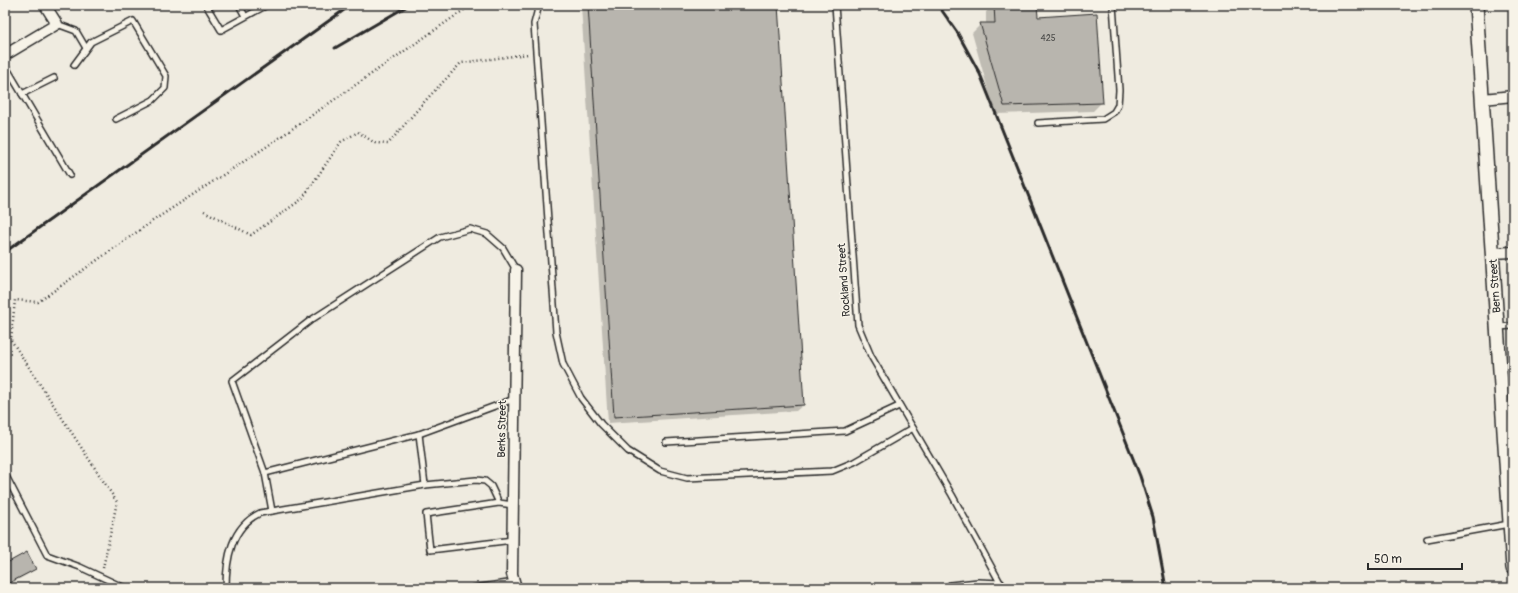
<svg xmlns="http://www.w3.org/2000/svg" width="1518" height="593" font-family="Pangolin,sans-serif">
<rect width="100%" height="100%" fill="#efebe0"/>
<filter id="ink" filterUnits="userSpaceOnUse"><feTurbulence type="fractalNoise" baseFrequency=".025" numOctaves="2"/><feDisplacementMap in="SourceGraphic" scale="8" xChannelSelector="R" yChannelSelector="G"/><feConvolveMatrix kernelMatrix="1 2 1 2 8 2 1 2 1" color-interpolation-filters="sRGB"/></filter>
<g filter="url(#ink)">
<g fill="#0003">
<polygon points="581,5 777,5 803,405 796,411 608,423"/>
<polygon points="993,5 1036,5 1037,18 1102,102 1093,111 995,114 972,33 981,24 986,24 986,12"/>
<polygon points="5,565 35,569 30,573 5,587"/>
</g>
<g fill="#b8b5ae" stroke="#2b2b2b">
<polygon points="588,5 778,5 804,405 614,417"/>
<polygon points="994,5 1037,5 1038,17 1097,13 1103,103 1004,106 980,23 995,23"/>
<polygon points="27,552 36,569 5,585 5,564"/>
</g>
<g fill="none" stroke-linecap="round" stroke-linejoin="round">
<g stroke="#2b2b2b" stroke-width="8">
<g id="service">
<polyline points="206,5 221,30 267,5"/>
<polyline points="239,5 245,16"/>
<polyline points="539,5 534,24 556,332 563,364 581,398 601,424 628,451 660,471 687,478 832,471 854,462 913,428"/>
<polyline points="835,5 858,325 871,356 952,495 1003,588"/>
<polyline points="5,6 7,5"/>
<polyline points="57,24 76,31 86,48"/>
<polyline points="5,65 70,175"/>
<polyline points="74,65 91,42 133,21 166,76 165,88 153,100 116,119"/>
<polyline points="22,94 54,78"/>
<polyline points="1038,123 1103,119 1114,112 1118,105 1119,90 1113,5"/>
<polyline points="1498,327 1513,326"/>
<polyline points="514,399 419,434 265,473 232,381 311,320 440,237 470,229 487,234 503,248 516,270"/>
<polyline points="419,434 425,485"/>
<polyline points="666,442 845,431 899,406"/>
<polyline points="265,473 272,511"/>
<polyline points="5,474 47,555 80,567 125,588"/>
<polyline points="499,503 426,514 430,550 513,540"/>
<polyline points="1427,539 1509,524"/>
<path d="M226,588C226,559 231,527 260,513L425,485L476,480L485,481L491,486L499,503L513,505"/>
<polyline points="474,588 515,582"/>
<polyline points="947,588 950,585 978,582 1001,583"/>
</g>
</g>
<g stroke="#2b2b2b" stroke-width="13">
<g id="minor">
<polyline points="5,55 57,24 45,5"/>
<polyline points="1483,99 1513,96"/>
<polyline points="1493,253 1513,252"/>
<polyline points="516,270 512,574 516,588"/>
<polyline points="1503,408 1513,408"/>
</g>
</g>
<g stroke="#2b2b2b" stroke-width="16">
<polyline id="tertiary" points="1476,5 1513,568"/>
</g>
<g stroke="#2b2b2b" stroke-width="2.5" stroke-dasharray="1 3" stroke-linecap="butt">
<polyline points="204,211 251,235 302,199 341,142 358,132 375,143 388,144 425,101 461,63 528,54"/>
<polyline points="103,568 117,502 11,340 15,300 38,302 154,220 266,147 471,5"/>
</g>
<use href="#service" stroke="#f7f3e8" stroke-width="5"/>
<use href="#minor" stroke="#f7f3e8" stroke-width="10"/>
<use href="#tertiary" stroke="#f7f3e8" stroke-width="13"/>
<g stroke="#2b2b2b" stroke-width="3">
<polyline points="938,5 957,32 980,74 1140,476 1153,517 1166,588"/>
<polyline points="335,48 409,5"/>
<polyline points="5,252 351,5"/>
</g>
</g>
</g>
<g text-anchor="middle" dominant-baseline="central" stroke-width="3" stroke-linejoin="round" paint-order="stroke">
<g font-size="9" fill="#4e4e4c">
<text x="1048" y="38">425</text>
</g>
<g font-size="11" fill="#2b2b2b" stroke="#f7f3e8">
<text transform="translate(844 280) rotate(-94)">Rockland Street</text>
<text transform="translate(1495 286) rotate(-94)">Bern Street</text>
<text transform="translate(502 429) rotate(-89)">Berks Street</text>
</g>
</g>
<rect width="1518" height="593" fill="none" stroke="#f7f3e8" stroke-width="20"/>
<rect x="10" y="10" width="1498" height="573" fill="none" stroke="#2b2b2b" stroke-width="1.5" filter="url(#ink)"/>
<path d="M1368 563v6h94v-6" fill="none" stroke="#2b2b2b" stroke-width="2"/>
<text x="1374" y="563" font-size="12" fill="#2b2b2b" stroke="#f7f3e8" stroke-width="3" paint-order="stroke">50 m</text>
</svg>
